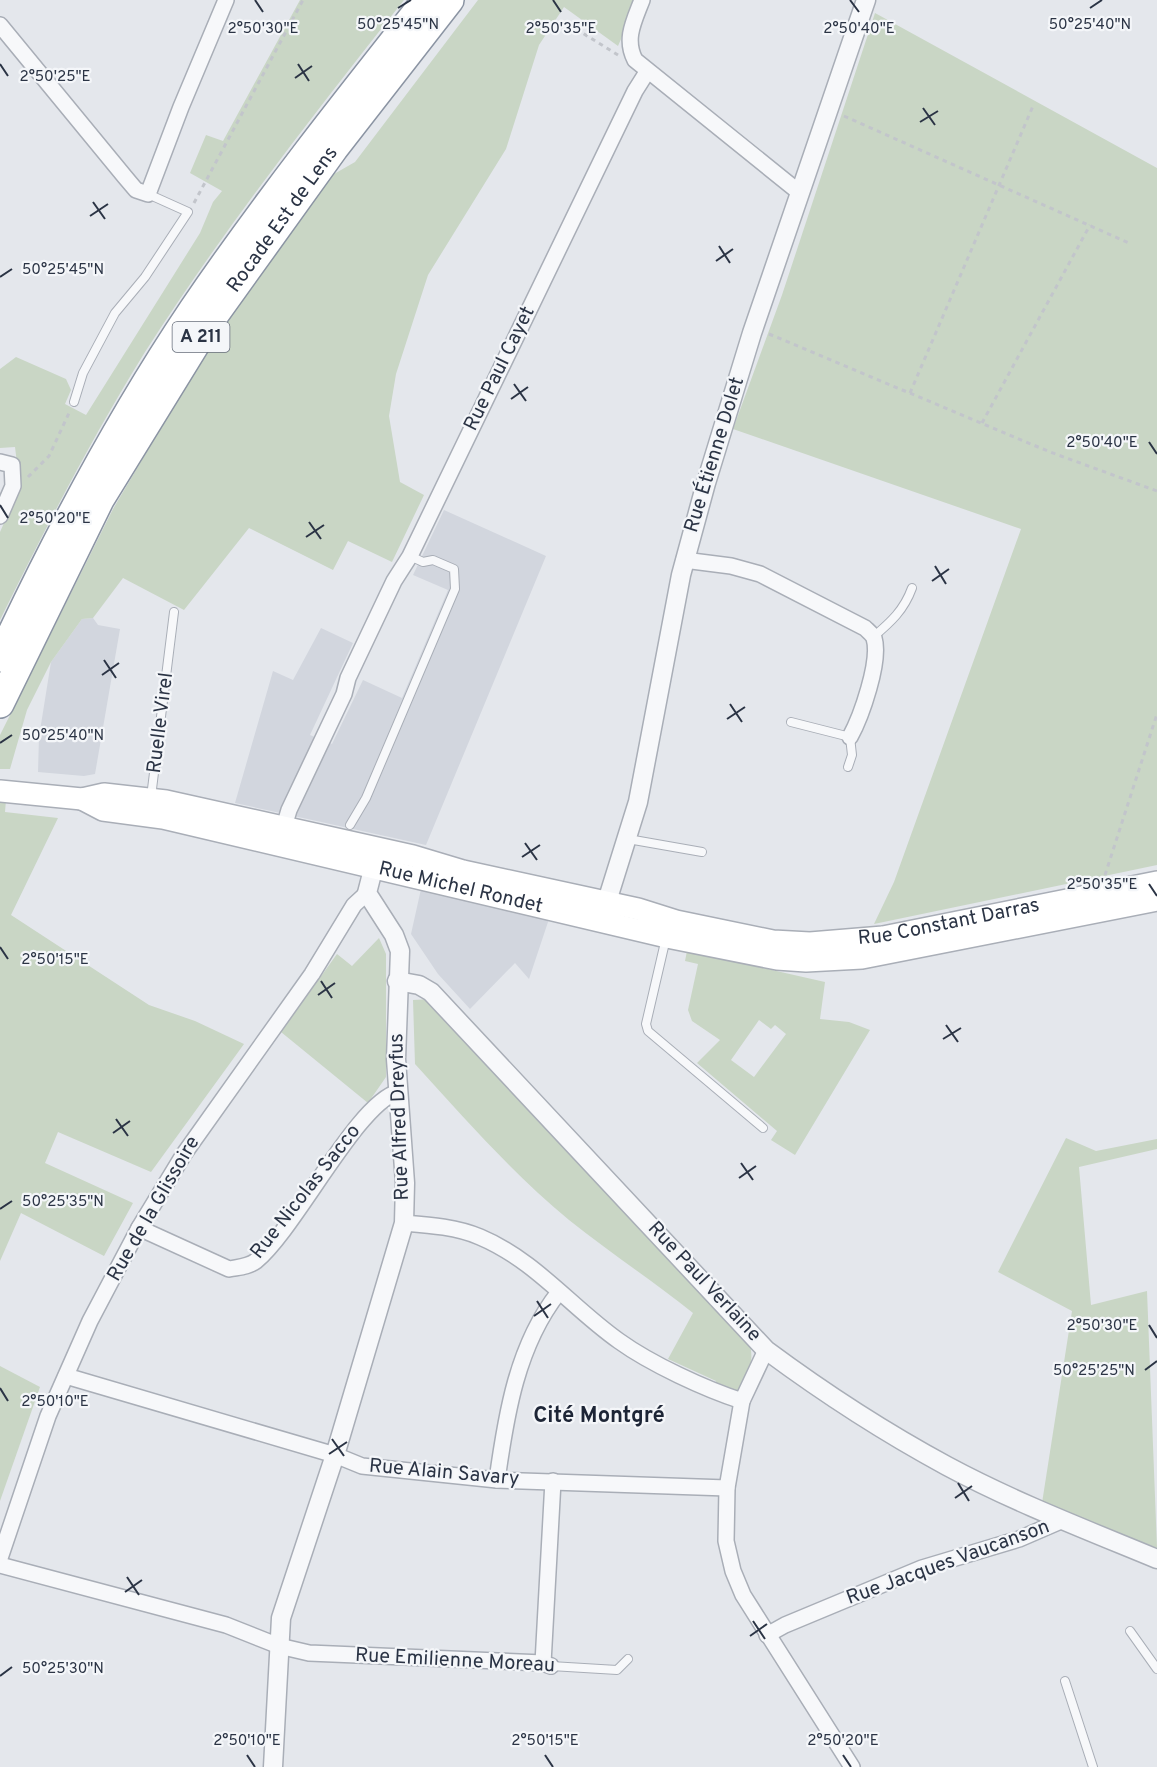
<svg xmlns="http://www.w3.org/2000/svg" width="1157" height="1767" font-family="Overpass,sans-serif">
<rect width="100%" height="100%" fill="#e4e7ec"/>
<g fill="#d2d6de">
<polygon points="444,510 546,556 426,845 235,803 273,671 293,680 321,628 353,643 310,735 332,744 363,680 402,698 448,590 413,575"/>
<polygon points="93,618 98,625 120,629 95,774 84,776 38,772 39,737 51,662 82,619"/>
<polygon points="421,889 549,919 529,979 515,963 470,1009 438,974 411,934"/>
</g>
<g fill="#c9d6c5" fill-rule="evenodd">
<path d="M300,0H404C314,114 223,230 145,352C91,439 45,529 0,620V532L20,487L15,447L0,448V369L16,357L66,379L71,390L65,404L86,415L200,233L213,202L222,191L190,173L206,135L223,141Z"/>
<polygon points="478,0 638,0 618,46 564,7 539,45 506,149 428,275 396,374 389,416 400,482 424,495 392,562 348,541 333,570 249,528 184,610 123,578 93,618 82,619 51,662 27,710 10,769 0,769 0,735 113,509 192,375 246,292 334,174 355,162"/>
<polygon points="875,13 1157,168 1157,865 874,924 894,882 1021,529 733,429 782,295"/>
<polygon points="0,800 6,800 5,812 58,818 11,915 149,1005 195,1021 244,1044 151,1172 58,1132 45,1163 133,1203 104,1256 21,1213 0,1261"/>
<polygon points="379,938 386,954 386,1077 368,1103 281,1032 337,954 352,966"/>
<path d="M687,951L825,982L820,1019L849,1022L870,1030L795,1155L771,1140L777,1131L697,1063L720,1040L692,1021L688,1010L698,964L685,961ZM759,1020L771,1029L775,1025L786,1034L754,1077L731,1060Z"/>
<path d="M431,999L749,1341C755,1360 749,1375 739,1392L728,1393L715,1386L716,1381L668,1359L693,1313C653,1281 609,1252 569,1220C512,1173 464,1118 415,1064L413,1000Z"/>
<polygon points="1066,1138 1096,1151 1157,1139 1157,1149 1079,1167 1091,1305 1147,1291 1157,1548 1042,1503 1072,1311 998,1272"/>
<polygon points="0,1366 40,1387 0,1501"/>
</g>
<g fill="none" stroke-linecap="round" stroke-linejoin="round">
<g stroke="#a9aeb7" stroke-width="10">
<g id="service">
<polyline points="74,402 83,373 115,313 145,277 188,212 148,194"/>
<path d="M873,637C891,622 904,610 912,588"/>
<polyline points="791,722 850,737 852,755 848,767"/>
<polyline points="151,797 174,612"/>
<polyline points="350,825 366,798 455,589 454,569 433,560 423,562 410,556"/>
<polyline points="628,839 702,852"/>
<polyline points="666,938 646,1024 648,1031 763,1128"/>
<polyline points="1130,1631 1157,1669"/>
<polyline points="551,1666 617,1670 628,1659"/>
<polyline points="1065,1681 1093,1767"/>
</g>
</g>
<g stroke="#a9aeb7" stroke-width="18">
<g id="minor">
<path d="M642,0C634,21 624,39 635,60L800,193"/>
<polyline points="0,25 125,177 136,190 148,194 181,107 226,0"/>
<polyline points="0,462 12,465 13,486 0,516"/>
<path d="M684,560L731,566L760,574L865,628C868,631 872,634 874,638C881,661 861,717 850,737"/>
<polyline points="281,837 289,810 344,694 348,678 394,581 410,556 635,91 647,72"/>
<path d="M404,1223C429,1225 457,1227 480,1237C535,1260 572,1308 619,1341C651,1364 705,1389 742,1401"/>
<path d="M139,1228L229,1269C239,1267 248,1267 256,1261C296,1228 357,1103 398,1092"/>
<polyline points="766,1350 742,1401 727,1488 726,1541 733,1571 743,1595 852,1767"/>
<polyline points="66,1376 335,1455 362,1466 497,1480 727,1488"/>
<path d="M497,1480C506,1415 517,1345 559,1292"/>
<polyline points="0,1558 48,1416 90,1321 139,1228 184,1154 312,974 354,905 367,893"/>
<polyline points="0,1565 226,1625 279,1646 309,1653 543,1663 551,1666"/>
<polyline points="767,1635 785,1625 922,1568 1019,1539 1063,1520"/>
<polyline points="543,1663 553,1481"/>
</g>
</g>
<g stroke="#a9aeb7" stroke-width="21">
<g id="tertiary">
<polyline points="603,914 638,802 681,575 706,483 752,333 866,0"/>
<path d="M397,981L419,985L431,992L766,1350C824,1393 884,1432 947,1466C1014,1502 1087,1530 1157,1559"/>
<polyline points="273,1767 281,1618 335,1455 404,1223 405,1183 396,1059 400,951 394,935 367,893 377,854"/>
</g>
</g>
<g stroke="#a9aeb7" stroke-width="24">
<g id="secondary">
<path id="s1" d="M0,791L82,799L104,794L166,801L413,856L463,871L638,909L676,921L773,941L810,943L883,937L1157,882"/>
<path id="s2" d="M82,799L103,810L163,818L667,937L777,959L806,961L862,958L1157,900"/>
</g>
</g>
<g stroke="#8b94a3" stroke-width="30">
<g id="motorway">
<path d="M0,658C56,538 119,419 193,309C266,202 346,101 426,0"/>
<path id="s3" d="M0,704L100,500L209,323L334,149L450,0"/>
</g>
</g>
<g stroke="#c2c5cb" stroke-width="3" stroke-dasharray="4.5 4.5" stroke-linecap="butt">
<polyline points="576,29 618,55"/>
<polyline points="844,116 1131,244"/>
<polyline points="194,203 303,0"/>
<polyline points="769,334 1050,452 1157,491"/>
<polyline points="910,393 1033,106"/>
<polyline points="982,423 1090,225"/>
<polyline points="28,477 49,456 69,413"/>
<polyline points="1105,875 1157,714"/>
</g>
<use href="#service" stroke="#f7f8fa" stroke-width="8"/>
<use href="#minor" stroke="#f7f8fa" stroke-width="15"/>
<use href="#tertiary" stroke="#f7f8fa" stroke-width="18"/>
<use href="#secondary" stroke="#fff" stroke-width="21"/>
<use href="#motorway" stroke="#fff" stroke-width="27"/>
</g>
<path fill="none" stroke="#2b3445" stroke-width="2" d="M255,0L263,12M553,0L561,12M850,0L859,12M398,8L411,0M1090,8L1102,0M0,64L8,76M298,64L309,81M295,78L312,66M923,108L935,125M920,122L938,111M93,202L105,219M90,216L108,204M719,246L730,263M716,261L733,249M0,277L12,269M514,384L526,401M511,399L528,387M1149,442L1157,454M0,505L8,518M309,522L321,539M306,537L324,525M935,566L946,584M932,581L949,569M104,660L116,678M102,675L119,663M730,704L742,722M727,719L745,707M0,743L12,735M525,843L537,860M522,857L540,845M1149,884L1157,896M0,947L8,959M321,981L332,998M318,995L335,983M946,1025L958,1042M943,1039L961,1028M116,1119L128,1136M113,1133L130,1121M741,1163L753,1180M739,1178L756,1166M0,1209L12,1201M537,1301L548,1318M534,1316L551,1304M1149,1325L1157,1338M1145,1370L1157,1361M0,1388L8,1401M332,1439L344,1456M329,1454L347,1442M958,1483L969,1501M955,1498L972,1486M127,1577L139,1595M125,1592L142,1580M753,1621L765,1639M750,1636L767,1624M0,1676L12,1667M247,1755L255,1767M545,1755L553,1767M843,1755L851,1767"/>
<g text-anchor="middle" dominant-baseline="central" stroke-width="4.5" stroke-linejoin="round" paint-order="stroke">
<rect fill="#f4f6f9" stroke="#676e7b" stroke-width="1.5" x="172.5" y="322" width="57" height="30" rx="4.5"/>
<g font-size="18" font-weight="bold" fill="#2b3445">
<text x="201" y="337">A 211</text>
</g>
<g font-size="20" fill="#2b3445" stroke="#f4f6f9">
<text stroke="none"><textPath href="#s3" startOffset="562">Rocade Est de Lens</textPath></text>
<text transform="translate(500 369) rotate(-64)">Rue Paul Cayet</text>
<text transform="translate(715 455) rotate(-73)">Rue Étienne Dolet</text>
<text transform="translate(161 723) rotate(-83)">Ruelle Virel</text>
<text stroke="none"><textPath href="#s2" startOffset="390">Rue Michel Rondet</textPath></text>
<text stroke="none"><textPath href="#s1" startOffset="968">Rue Constant Darras</textPath></text>
<text transform="translate(400 1117) rotate(-92)">Rue Alfred Dreyfus</text>
<text transform="translate(306 1192) rotate(-52)">Rue Nicolas Sacco</text>
<text transform="translate(154 1209) rotate(-60)">Rue de la Glissoire</text>
<text transform="translate(704 1282) rotate(47)">Rue Paul Verlaine</text>
<text transform="translate(444 1473) rotate(5)">Rue Alain Savary</text>
<text transform="translate(948 1563) rotate(-20)">Rue Jacques Vaucanson</text>
<text transform="translate(455 1661) rotate(3)">Rue Emilienne Moreau</text>
</g>
<g font-size="22" font-weight="bold" fill="#1d2536" stroke="#f4f6f9">
<text x="599" y="1416">Cité Montgré</text>
</g>
</g>
<g font-size="15" text-anchor="middle" fill="#2b3445" stroke="#f4f6f9" stroke-width="4.5" stroke-linejoin="round" paint-order="stroke">
<text x="398" y="29">50°25'45"N</text>
<text x="1090" y="29">50°25'40"N</text>
<text x="263" y="33">2°50'30"E</text>
<text x="561" y="33">2°50'35"E</text>
<text x="859" y="33">2°50'40"E</text>
<text x="55" y="81">2°50'25"E</text>
<text x="63" y="274">50°25'45"N</text>
<text x="1102" y="447">2°50'40"E</text>
<text x="55" y="523">2°50'20"E</text>
<text x="63" y="740">50°25'40"N</text>
<text x="1102" y="889">2°50'35"E</text>
<text x="55" y="964">2°50'15"E</text>
<text x="63" y="1206">50°25'35"N</text>
<text x="1102" y="1330">2°50'30"E</text>
<text x="1094" y="1375">50°25'25"N</text>
<text x="55" y="1406">2°50'10"E</text>
<text x="63" y="1673">50°25'30"N</text>
<text x="247" y="1745">2°50'10"E</text>
<text x="545" y="1745">2°50'15"E</text>
<text x="843" y="1745">2°50'20"E</text>
</g>
</svg>
